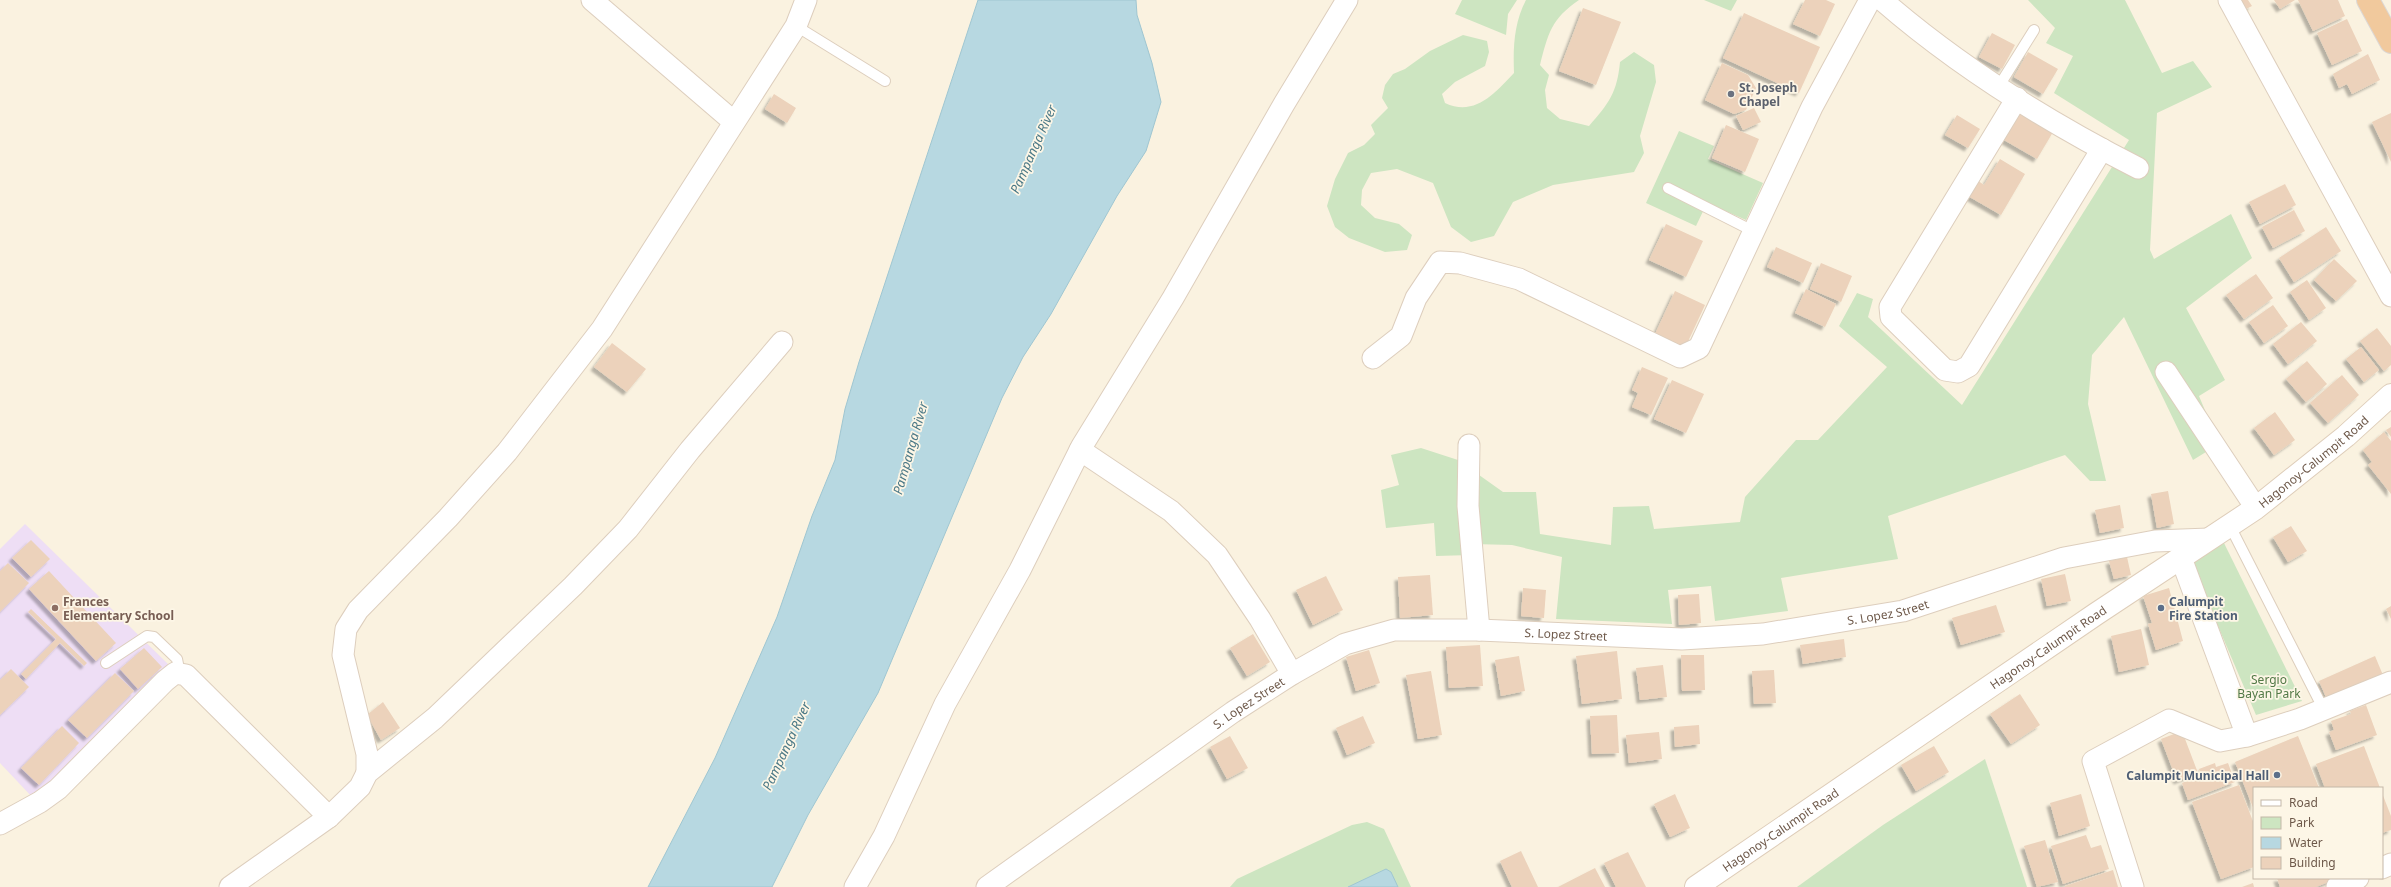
<svg xmlns="http://www.w3.org/2000/svg" width="2391" height="887" font-family="'Noto Sans',sans-serif">
<defs>
<filter id="shadow"><feDropShadow dx="-3.5" dy="3.5" stdDeviation="1" flood-color="#0004"/></filter>
</defs>
<rect width="100%" height="100%" fill="#faf2e0"/>
<polygon fill="#eedef5" points="25,524 170,666 34,799 0,763 0,549"/>
<g fill="#cde5c1">
<polygon points="1462,0 1517,0 1508,14 1506,35 1455,14"/>
<path d="M1526,0H1579C1551,19 1548,34 1540,65L1549,75L1545,90L1547,108L1560,119L1589,126C1609,103 1617,93 1620,62L1634,52L1654,65L1656,82L1640,136L1644,153L1634,172L1553,185L1513,202L1494,236L1471,242L1451,227L1433,183L1397,169L1371,173L1362,190L1361,205L1375,218L1399,224L1412,235L1407,250L1385,252L1349,238L1335,227L1327,206L1335,179L1348,153L1364,145L1375,134L1371,125L1388,108L1382,98L1385,85L1393,74L1405,69L1430,51L1463,35L1487,41L1489,52L1485,66L1455,82L1442,94L1445,103C1475,117 1495,93 1514,73C1513,47 1514,23 1526,0Z"/>
<polygon points="1704,0 1737,0 1731,11"/>
<polygon points="2028,0 2125,0 2162,73 2193,61 2212,87 2157,113 2150,250 2154,259 2231,214 2252,258 2186,308 2225,380 2199,396 2219,444 2193,460 2124,317 2092,355 2088,404 2106,481 2090,481 2065,455 1888,516 1898,559 1781,578 1788,611 1715,621 1711,586 1668,590 1672,624 1556,619 1562,557 1512,545 1472,544 1471,555 1436,556 1434,523 1386,528 1381,490 1399,485 1391,455 1421,448 1458,460 1503,492 1536,492 1540,534 1611,545 1613,507 1649,506 1654,529 1740,522 1745,497 1796,440 1818,440 1887,367 1839,326 1857,293 1873,299 1868,317 1962,405 2129,140 2054,93 2073,56 2046,43 2055,28"/>
<polygon points="1679,131 1714,146 1708,159 1763,183 1746,220 1707,203 1696,226 1646,203"/>
<polygon points="2223,541 2302,701 2256,715 2191,563"/>
<polygon points="1985,759 2027,887 1797,887 1883,825"/>
<polygon points="1367,822 1384,829 1411,887 1230,887 1237,879 1352,825"/>
</g>
<g fill="#b7d8e1" stroke="#9fc6d1">
<polygon points="978,0 1136,0 1137,15 1152,63 1161,102 1146,151 1117,196 1051,314 1023,357 1002,398 878,693 808,815 772,887 648,887 715,758 777,617 812,516 835,460 845,409 859,362"/>
<polygon points="1386,869 1391,872 1398,887 1348,887"/>
</g>
<g fill="#ecd2bb" filter="url(#shadow)">
<polygon points="1805,0 1826,0 1835,4 1820,36 1793,24"/>
<polygon points="2232,0 2248,0 2252,6 2246,9"/>
<polygon points="2274,0 2295,0 2280,9"/>
<polygon points="2298,0 2338,0 2345,16 2313,31"/>
<polygon points="1583,8 1621,22 1596,85 1559,71"/>
<polygon points="1744,13 1820,47 1799,93 1723,58"/>
<polygon points="2347,19 2362,51 2332,65 2317,33"/>
<polygon points="1992,33 2015,45 2002,69 1979,57"/>
<polygon points="2028,52 2058,69 2043,94 2014,77"/>
<polygon points="2368,54 2380,80 2352,94 2347,84 2339,88 2333,74"/>
<polygon points="1722,63 1748,75 1756,88 1746,110 1734,114 1705,100"/>
<polygon points="774,94 796,108 787,123 765,109"/>
<polygon points="1754,108 1761,122 1743,130 1736,116"/>
<polygon points="2020,112 2053,132 2037,159 2004,140"/>
<polygon points="2391,113 2391,162 2372,122"/>
<polygon points="1957,115 1980,129 1968,148 1945,135"/>
<polygon points="1726,125 1759,139 1745,172 1712,158"/>
<polygon points="2000,159 2025,174 2001,215 1968,196 1977,180 1984,185"/>
<polygon points="2285,184 2296,205 2260,224 2249,202"/>
<polygon points="2294,210 2305,231 2273,248 2262,227"/>
<polygon points="1666,224 1703,241 1686,277 1649,260"/>
<polygon points="2326,227 2341,251 2294,282 2279,258"/>
<polygon points="1776,247 1812,263 1803,283 1767,267"/>
<polygon points="2334,259 2357,281 2336,301 2314,280"/>
<polygon points="1821,263 1852,276 1841,302 1810,289"/>
<polygon points="2256,274 2273,298 2244,319 2226,295"/>
<polygon points="2307,280 2326,308 2309,320 2290,292"/>
<polygon points="1806,289 1836,304 1825,327 1795,313"/>
<polygon points="1675,291 1705,305 1685,348 1655,334"/>
<polygon points="2273,305 2288,326 2264,343 2249,322"/>
<polygon points="2301,322 2317,341 2288,364 2273,344"/>
<polygon points="2377,328 2391,346 2391,365 2384,371 2360,341"/>
<polygon points="612,343 646,369 627,392 594,367"/>
<polygon points="2361,347 2379,370 2364,382 2346,359"/>
<polygon points="2307,361 2327,384 2306,402 2286,379"/>
<polygon points="1642,367 1668,378 1651,415 1632,407 1638,393 1632,390"/>
<polygon points="2342,375 2359,395 2328,423 2310,403"/>
<polygon points="1672,380 1704,394 1686,433 1654,419"/>
<polygon points="2275,412 2295,440 2274,455 2254,428"/>
<polygon points="2391,427 2391,437 2386,430"/>
<polygon points="2384,432 2391,441 2391,494 2368,465 2372,462 2363,450"/>
<polygon points="2168,491 2174,524 2157,528 2151,494"/>
<polygon points="2120,505 2124,528 2100,533 2095,510"/>
<polygon points="2291,526 2307,551 2288,562 2273,537"/>
<polygon points="31,540 50,559 31,577 12,558"/>
<polygon points="2127,557 2131,575 2114,579 2109,561"/>
<polygon points="8,563 29,583 0,612 0,571"/>
<polygon points="49,571 116,643 96,661 29,589"/>
<polygon points="2065,574 2071,601 2047,606 2041,579"/>
<polygon points="1430,575 1433,615 1400,618 1398,577"/>
<polygon points="1326,576 1343,610 1313,625 1296,590"/>
<polygon points="1523,588 1546,590 1544,618 1521,616"/>
<polygon points="2169,588 2183,641 2156,650 2148,624 2152,623 2143,596"/>
<polygon points="1699,594 1701,623 1679,625 1678,595"/>
<polygon points="1996,605 2005,632 1961,645 1952,618"/>
<polygon points="2391,606 2391,619 2386,609"/>
<polygon points="31,609 87,663 84,666 60,643 26,679 21,674 56,639 28,612"/>
<polygon points="2141,629 2149,665 2119,672 2111,636"/>
<polygon points="1253,634 1270,662 1247,676 1230,648"/>
<polygon points="1844,639 1846,657 1803,664 1800,645"/>
<polygon points="1480,645 1483,686 1449,688 1446,647"/>
<polygon points="144,648 162,667 138,689 120,669"/>
<polygon points="1369,650 1380,683 1356,691 1346,657"/>
<polygon points="1617,651 1622,699 1582,704 1576,656"/>
<polygon points="1681,655 1704,655 1705,690 1682,691"/>
<polygon points="1519,656 1525,691 1501,696 1495,660"/>
<polygon points="2375,656 2385,680 2329,704 2319,681"/>
<polygon points="1663,665 1667,697 1640,700 1636,668"/>
<polygon points="11,669 29,687 0,715 0,680"/>
<polygon points="1774,670 1776,703 1754,704 1752,671"/>
<polygon points="1431,671 1442,735 1418,739 1406,675"/>
<polygon points="115,673 134,691 87,738 68,720"/>
<polygon points="2020,694 2040,725 2011,744 1990,714"/>
<polygon points="383,702 400,728 381,740 367,715"/>
<polygon points="2366,705 2377,735 2336,750 2329,732 2334,730 2331,721 2351,714 2350,711"/>
<polygon points="1617,715 1619,753 1592,754 1590,716"/>
<polygon points="1363,716 1375,743 1347,755 1336,728"/>
<polygon points="1699,725 1700,744 1675,747 1674,727"/>
<polygon points="62,726 79,743 39,785 21,768"/>
<polygon points="2182,731 2198,773 2177,781 2161,739"/>
<polygon points="1659,732 1662,759 1629,763 1626,735"/>
<polygon points="1230,736 1248,768 1227,779 1210,747"/>
<polygon points="2298,736 2319,788 2254,788 2254,810 2235,762"/>
<polygon points="1934,746 1949,772 1916,791 1901,765"/>
<polygon points="2364,746 2380,788 2325,788 2316,764"/>
<polygon points="2215,763 2216,767 2228,763 2235,782 2188,800 2182,783 2201,775 2199,769"/>
<polygon points="2239,785 2254,824 2254,867 2221,879 2192,802"/>
<polygon points="2382,793 2391,816 2391,830 2382,833"/>
<polygon points="1675,794 1690,828 1670,837 1654,804"/>
<polygon points="2081,794 2090,826 2059,836 2050,803"/>
<polygon points="2086,835 2091,848 2101,845 2109,869 2063,884 2051,846"/>
<polygon points="2045,840 2058,882 2037,887 2024,846"/>
<polygon points="1521,851 1538,887 1512,887 1500,861"/>
<polygon points="1628,852 1646,887 1616,887 1604,863"/>
<polygon points="1595,868 1605,887 1558,887"/>
<polygon points="2113,870 2118,887 2065,887 2065,886"/>
<polygon points="2277,878 2338,878 2316,887 2280,887"/>
<polygon points="2253,883 2254,887 2242,887"/>
</g>
<g fill="none" stroke-linecap="round" stroke-linejoin="round">
<g stroke="#ddcebd" stroke-width="12">
<g id="service">
<polyline points="796,26 885,81"/>
<polyline points="1999,86 2034,30"/>
<polyline points="1668,188 1753,231"/>
<polyline points="2230,526 2324,710"/>
<polyline points="106,663 147,636 154,637 177,659 180,674"/>
</g>
</g>
<g stroke="#ddcebd" stroke-width="23">
<g id="minor">
<polyline points="592,0 734,122"/>
<path d="M1882,0C1958,66 2048,122 2138,168"/>
<polyline points="2229,0 2391,296"/>
<polyline points="2017,98 1890,307 1891,317 1945,370 1958,372 1969,366 2102,149"/>
<polyline points="1373,358 1401,336 1416,298 1440,262 1460,263 1519,279 1680,357 1699,348 1812,107 1870,0"/>
<polyline points="2166,372 2256,508"/>
<polyline points="1469,445 1468,506 1479,630"/>
<polyline points="1080,450 1171,511 1217,555 1260,619 1292,674"/>
<polyline points="2181,558 2247,736"/>
<polyline points="367,773 367,754 343,655 346,629 358,610 448,518 507,452 602,329 796,26 806,0"/>
<polyline points="0,824 40,802 58,789 165,681 175,673 186,675 329,817"/>
<polyline points="2382,868 2391,864"/>
<polyline points="230,887 329,817 360,787 367,773 435,718 573,586 628,529 690,450 782,342"/>
<polyline points="855,887 884,836 945,704 1020,570 1082,446 1173,298 1284,104 1347,0"/>
<path id="s1" d="M987,887L1233,712L1292,674L1345,644L1394,630H1479L1682,639L1763,634L1903,611L2064,558L2155,541L2209,539"/>
<polyline points="2133,887 2093,761 2169,720 2220,741 2247,736 2300,719 2391,682"/>
<polyline points="2337,887 2358,878"/>
</g>
</g>
<g stroke="#decdb9" stroke-width="24">
<g id="secondary">
<path id="s2" d="M1696,887L2096,614L2256,508L2346,436L2391,395"/>
</g>
</g>
<g stroke="#dcd7d4" stroke-width="24">
<polyline id="trunk" points="2368,0 2391,42"/>
</g>
<use href="#service" stroke="#fff" stroke-width="10"/>
<use href="#minor" stroke="#fff" stroke-width="21"/>
<use href="#secondary" stroke="#fff" stroke-width="22"/>
<use href="#trunk" stroke="#f1c99d" stroke-width="22"/>
</g>
<circle fill="#6b7280" stroke="#fdf6e6" stroke-width="1.5" cx="1731" cy="94" r="4"/>
<circle fill="#8d6e63" stroke="#fdf6e6" stroke-width="1.5" cx="55" cy="608" r="4"/>
<g fill="#5c6f8a" stroke="#fdf6e6" stroke-width="1.5">
<circle cx="2161" cy="608" r="4"/>
<circle cx="2277" cy="775" r="4"/>
</g>
<g text-anchor="middle" dominant-baseline="central" stroke-width="3.5" stroke-linejoin="round" paint-order="stroke">
<g font-size="12" font-weight="bold" fill="#5b616d" stroke="#fdf6e6" text-anchor="start">
<text x="1739" y="87">St. Joseph<tspan x="1739" dy="14">Chapel</tspan></text>
</g>
<g font-size="12" fill="#6e594a" stroke="#fdf6e6">
<text stroke="none"><textPath href="#s2" startOffset="750">Hagonoy-Calumpit Road</textPath></text>
<text stroke="none"><textPath href="#s1" startOffset="980">S. Lopez Street</textPath></text>
<text stroke="none"><textPath href="#s1" startOffset="656">S. Lopez Street</textPath></text>
<text stroke="none"><textPath href="#s2" startOffset="426">Hagonoy-Calumpit Road</textPath></text>
<text stroke="none"><textPath href="#s1" startOffset="320">S. Lopez Street</textPath></text>
<text stroke="none"><textPath href="#s2" startOffset="102">Hagonoy-Calumpit Road</textPath></text>
</g>
<g font-size="12" font-weight="bold" fill="#785e54" stroke="#fdf6e6" text-anchor="start">
<text x="63" y="601">Frances<tspan x="63" dy="14">Elementary School</tspan></text>
</g>
<g font-size="12" font-weight="bold" fill="#4e5e75" stroke="#fdf6e6" text-anchor="start">
<text x="2169" y="601">Calumpit<tspan x="2169" dy="14">Fire Station</tspan></text>
<text x="2269" y="775" text-anchor="end">Calumpit Municipal Hall</text>
</g>
<g font-size="12" fill="#527946" stroke="#fdf6e6">
<text x="2269" y="679">Sergio<tspan x="2269" dy="14">Bayan Park</tspan></text>
</g>
<g font-size="13" font-style="italic" fill="#4a7886" stroke="#fdf6e6">
<text transform="translate(1033 149) rotate(-66)">Pampanga River</text>
<text transform="translate(910 448) rotate(-74)">Pampanga River</text>
<text transform="translate(786 746) rotate(-65)">Pampanga River</text>
</g>
</g>
<rect x="2253" y="787" width="130" height="92" fill="#fdf6e6" stroke="#c4b7a8"/>
<rect x="2261" y="800" width="20" height="6" fill="#ffffff" stroke="#c4b7a8"/>
<text x="2289" y="807" font-size="12" fill="#6e594a">Road</text>
<rect x="2261" y="817" width="20" height="12" fill="#cde5c1" stroke="#c4b7a8"/>
<text x="2289" y="827" font-size="12" fill="#6e594a">Park</text>
<rect x="2261" y="837" width="20" height="12" fill="#b7d8e1" stroke="#c4b7a8"/>
<text x="2289" y="847" font-size="12" fill="#6e594a">Water</text>
<rect x="2261" y="857" width="20" height="12" fill="#ecd2bb" stroke="#c4b7a8"/>
<text x="2289" y="867" font-size="12" fill="#6e594a">Building</text>
</svg>
